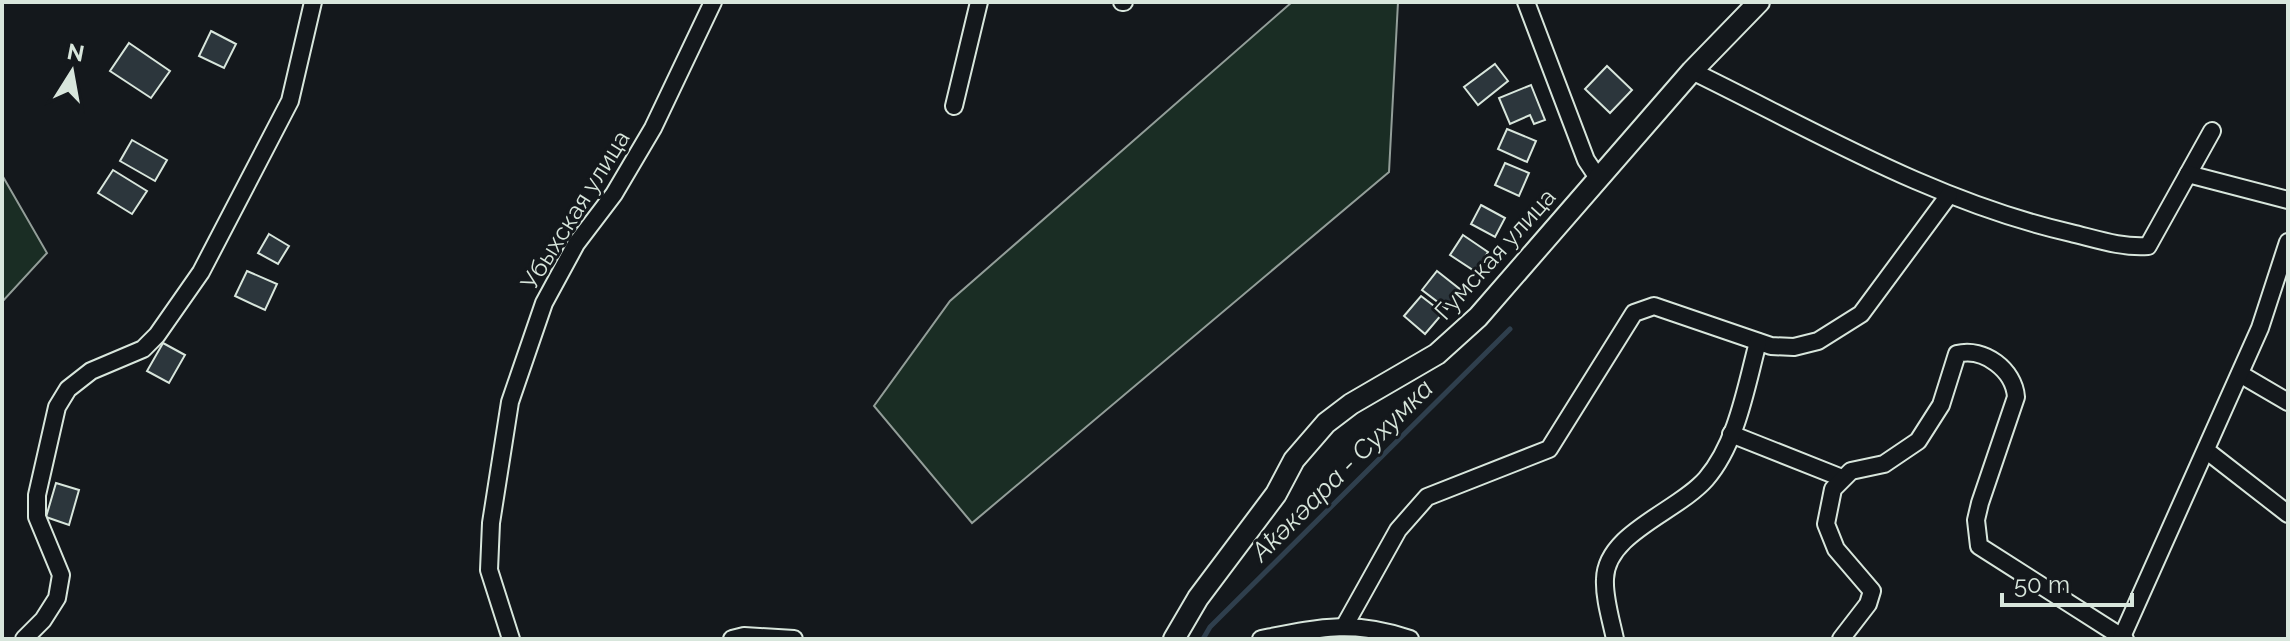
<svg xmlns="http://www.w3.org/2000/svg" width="2290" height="641" font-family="Raleway,sans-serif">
<rect width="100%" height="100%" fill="#14181c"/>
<g fill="#1a2d24" stroke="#939e99" stroke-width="2">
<polygon points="1292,2 1398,2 1389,172 972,523 874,406 950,301"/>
<polygon points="2,175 47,253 2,302"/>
</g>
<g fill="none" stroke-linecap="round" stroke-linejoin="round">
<polyline stroke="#2f3f4d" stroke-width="5" points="1203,639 1210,627 1510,329"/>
</g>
<g fill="#2c363c" stroke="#d8e6dc" stroke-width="2">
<polygon points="211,31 236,44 224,68 199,56"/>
<polygon points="129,43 170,71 151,98 110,71"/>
<polygon points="1495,64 1508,81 1478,105 1464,87"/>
<polygon points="1607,66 1632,90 1610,113 1585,89"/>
<polygon points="1531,85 1545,120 1534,124 1530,115 1510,124 1499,98"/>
<polygon points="1507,129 1536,141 1527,162 1498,149"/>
<polygon points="132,140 167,160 155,181 120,161"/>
<polygon points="1505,163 1529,173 1519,196 1495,185"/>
<polygon points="113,170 147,191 132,214 98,193"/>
<polygon points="1481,205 1505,218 1495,237 1471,224"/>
<polygon points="269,234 289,246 278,264 258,253"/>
<polygon points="1463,235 1488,252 1476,272 1450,255"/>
<polygon points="247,271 277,284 265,310 235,296"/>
<polygon points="1437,271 1461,290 1447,309 1422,290"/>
<polygon points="1421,296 1443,313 1425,334 1404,316"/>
<polygon points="163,343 185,355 169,383 147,371"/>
<polygon points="56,483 79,490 69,525 46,517"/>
</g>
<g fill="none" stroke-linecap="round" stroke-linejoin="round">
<g stroke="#d8e6dc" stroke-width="20">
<g id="minor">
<polyline points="1122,2 1124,2"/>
<polyline points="1526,2 1586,160 1598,178"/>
<path d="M1692,71C1815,131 1935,202 2071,233C2096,239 2122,248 2148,246L2212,131"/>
<polyline points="954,106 979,2"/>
<polyline points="2188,174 2288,200"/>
<polyline points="2240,374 2288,402"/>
<polyline points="1731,434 1842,478"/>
<polyline points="2207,451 2288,514"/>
<polyline points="1345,625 1398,530 1427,497 1549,449 1634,313 1654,306 1771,346 1794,347 1818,341 1861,314 1949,195"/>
<polyline points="24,639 43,620 57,598 61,575 37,517 37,495 57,407 68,389 91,371 143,349 157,335 201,272 290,101 313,2"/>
<polyline points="511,639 489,570 491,523 510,402 544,303 576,244 614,194 653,128 713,2"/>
<polyline points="732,639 744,636 794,639"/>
<path d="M1261,639C1317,628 1354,619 1410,639"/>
<path d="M1615,639C1611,620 1604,598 1605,579C1606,533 1677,512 1706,479C1737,443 1746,387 1758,342"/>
<path d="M1841,639L1868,604L1872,591L1836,549L1826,524L1833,489L1851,471L1884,464L1918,441L1941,405L1957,354C1984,347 2014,370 2016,397L1980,503L1976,520L1979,546L2125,639"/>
<polyline points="2121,639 2260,328 2288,242"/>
</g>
</g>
<g stroke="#d8e6dc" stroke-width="24">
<polyline id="tertiary" points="1174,639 1198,598 1276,494 1294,460 1326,423 1351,404 1437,354 1478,317 1692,71 1759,2"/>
</g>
<use href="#minor" stroke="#14181c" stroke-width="16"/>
<use href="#tertiary" stroke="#14181c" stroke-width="20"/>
</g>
<g text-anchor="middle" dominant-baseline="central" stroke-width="6" stroke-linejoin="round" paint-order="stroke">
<g font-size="24" fill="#d8e6dc" stroke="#14181c">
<text transform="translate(575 210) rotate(-58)">Убыхская улица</text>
<text transform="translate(1495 254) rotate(-48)">Гумская улица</text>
</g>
<g font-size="26" font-style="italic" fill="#d8e6dc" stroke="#14181c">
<text transform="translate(1342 470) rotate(-45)">Аҟәкәара - Сухумка</text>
</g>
</g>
<rect width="2290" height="641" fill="none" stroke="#d8e6dc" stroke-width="8"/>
<g transform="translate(72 72) rotate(11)" stroke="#14181c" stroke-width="6" paint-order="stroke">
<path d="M0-6L14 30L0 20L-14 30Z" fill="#d8e6dc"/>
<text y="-12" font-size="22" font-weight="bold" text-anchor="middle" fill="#d8e6dc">N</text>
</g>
<path d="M2002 593v12h130v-12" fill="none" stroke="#d8e6dc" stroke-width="4"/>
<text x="2014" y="593" font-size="24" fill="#d8e6dc" stroke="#14181c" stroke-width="6" paint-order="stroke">50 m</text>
</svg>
